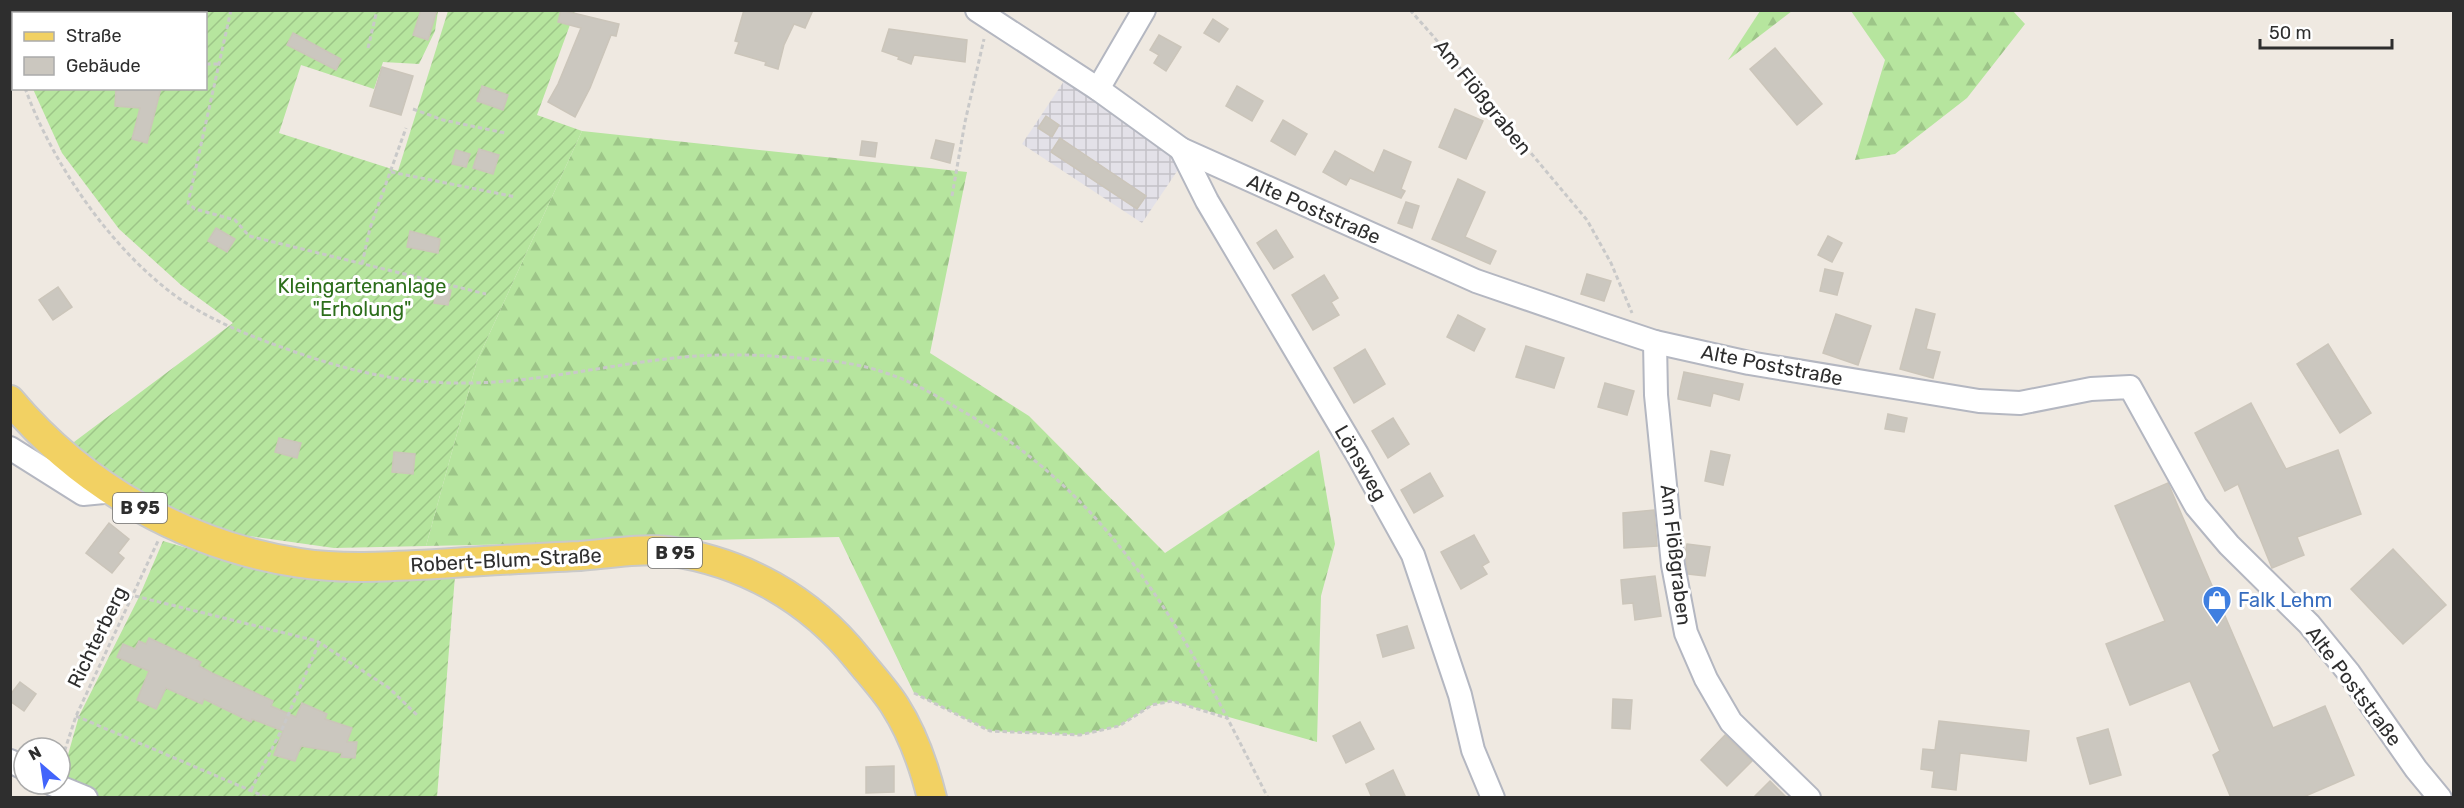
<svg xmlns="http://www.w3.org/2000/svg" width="2464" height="808" font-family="Rubik,sans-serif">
<defs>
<pattern id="industrial-grid" width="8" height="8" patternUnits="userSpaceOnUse" patternTransform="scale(1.5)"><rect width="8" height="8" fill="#e3e1e8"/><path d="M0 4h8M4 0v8" fill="none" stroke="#c3c1c7"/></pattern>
<pattern id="forest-firs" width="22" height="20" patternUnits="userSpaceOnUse" patternTransform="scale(1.5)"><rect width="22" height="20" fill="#b6e59e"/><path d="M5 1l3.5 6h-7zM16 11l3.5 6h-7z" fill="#9dc588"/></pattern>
<pattern id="garden-furrows" width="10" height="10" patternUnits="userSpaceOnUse" patternTransform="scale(1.5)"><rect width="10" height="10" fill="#b6e59e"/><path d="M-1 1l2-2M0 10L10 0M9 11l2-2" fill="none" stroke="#9dc588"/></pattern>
</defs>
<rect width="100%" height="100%" fill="#efe9e1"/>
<polygon fill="url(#industrial-grid)" points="1064,81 1184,161 1142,223 1022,144"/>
<g fill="url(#forest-firs)">
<polygon points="1760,11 1792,11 1728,60"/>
<polygon points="1851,11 2013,11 2025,24 1967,98 1895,154 1855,160 1885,60"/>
<polygon points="582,131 967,172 930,353 1029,416 1165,553 1319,450 1335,544 1321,596 1317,742 1172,701 1152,705 1119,726 1080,735 990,731 914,693 839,537 426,546 477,361"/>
</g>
<g fill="url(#garden-furrows)">
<polygon points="10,11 438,11 435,31 419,64 383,62 374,89 301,65 279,133 398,171 448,11 575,11 537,115 582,131 477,361 426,546 334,548 234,534 173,514 126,487 70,445 233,323 181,285 119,229 62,153 33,89 206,88 206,14 14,14 13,29"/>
<polygon points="163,541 235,562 455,576 437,797 101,798 60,783 79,716 139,597"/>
</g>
<g fill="#cbc7bf" stroke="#cbc5ba" stroke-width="1.5">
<polygon points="421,10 437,10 428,40 413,35"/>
<polygon points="561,10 619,24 616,36 611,35 590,88 575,117 548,102 558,84 581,28 558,22"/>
<polygon points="744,10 813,10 805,28 794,24 784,45 778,69 765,65 766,62 735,53 739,42 735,41"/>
<polygon points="1213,19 1228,29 1219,42 1204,33"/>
<polygon points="889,29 967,40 965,62 914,55 911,64 898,59 899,57 882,51"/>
<polygon points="293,33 341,59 336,70 287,45"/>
<polygon points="1159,35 1181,47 1166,71 1154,63 1159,55 1150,50"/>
<polygon points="1775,48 1822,104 1797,125 1750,69"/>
<polygon points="382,67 413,76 401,115 370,106"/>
<polygon points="482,86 508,95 503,110 477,101"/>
<polygon points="1237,86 1263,101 1252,121 1226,106"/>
<polygon points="116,88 161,88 147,143 132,139 140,108 115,106"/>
<polygon points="1455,109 1483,121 1466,159 1439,147"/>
<polygon points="1046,116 1059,125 1052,137 1038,128"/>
<polygon points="1283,120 1307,134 1295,155 1271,141"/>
<polygon points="1060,138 1146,196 1137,209 1051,152"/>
<polygon points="936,140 954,144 950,163 931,158"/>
<polygon points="862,141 877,143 875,157 860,155"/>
<polygon points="479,149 499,155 493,174 473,168"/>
<polygon points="456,150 470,154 466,167 452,164"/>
<polygon points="1384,150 1411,162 1401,189 1405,191 1401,198 1350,178 1346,185 1323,172 1335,151 1374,173"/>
<polygon points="1458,179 1485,192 1465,237 1496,251 1490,264 1432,239"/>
<polygon points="1406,202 1419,206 1412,228 1398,223"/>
<polygon points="216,228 235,239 227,252 208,241"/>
<polygon points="1276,230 1293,257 1274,269 1257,243"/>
<polygon points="410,231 440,239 438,253 407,247"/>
<polygon points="1828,236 1842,243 1832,262 1818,255"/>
<polygon points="1825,269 1843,273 1837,295 1820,291"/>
<polygon points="1587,274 1611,281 1604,301 1581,294"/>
<polygon points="1324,275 1338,298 1331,302 1339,315 1313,330 1292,295"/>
<polygon points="58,287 72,307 53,320 39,300"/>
<polygon points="437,287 451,290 448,305 434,303"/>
<polygon points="1916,309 1935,314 1926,349 1940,352 1933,378 1900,369"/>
<polygon points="1836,314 1871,326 1858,365 1823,353"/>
<polygon points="1458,315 1485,329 1474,351 1447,337"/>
<polygon points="2328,344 2371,413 2340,433 2297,364"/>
<polygon points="1526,346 1564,358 1554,388 1516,377"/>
<polygon points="1365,349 1385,384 1354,403 1334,368"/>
<polygon points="1684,372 1743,384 1739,400 1713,393 1710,406 1678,399"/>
<polygon points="1605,383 1634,391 1627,415 1598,407"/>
<polygon points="2251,403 2286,469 2338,450 2361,514 2297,537 2304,555 2272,568 2238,484 2225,491 2195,433"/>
<polygon points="1888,414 1907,418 1904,432 1885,429"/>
<polygon points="1393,418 1409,444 1388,458 1372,431"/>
<polygon points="279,438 301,443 297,458 275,452"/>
<polygon points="1711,451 1730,455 1723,485 1705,481"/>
<polygon points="394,452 415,454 413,474 392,472"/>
<polygon points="1430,473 1443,496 1414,513 1401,490"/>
<polygon points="2168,483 2273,728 2325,706 2354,775 2301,798 2231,798 2213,755 2220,751 2190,681 2130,705 2106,644 2165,621 2115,506"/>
<polygon points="1654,510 1657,546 1624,548 1623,513"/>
<polygon points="109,523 129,539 118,553 124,558 112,573 86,553"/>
<polygon points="1474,535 1489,562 1482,566 1487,574 1461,589 1441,552"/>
<polygon points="1687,544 1710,547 1705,576 1688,574 1685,554"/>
<polygon points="2393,549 2446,605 2403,644 2351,589"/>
<polygon points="1655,576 1661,616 1635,620 1633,603 1623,604 1621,580"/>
<polygon points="1407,626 1414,648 1383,657 1377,635"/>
<polygon points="149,638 201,662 199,666 212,673 273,701 271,706 296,717 302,703 327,714 325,719 352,728 347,742 357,742 355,758 341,757 342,753 301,746 295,761 274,755 283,731 252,719 251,722 204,699 202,704 166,688 156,709 137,700 149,671 117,657 123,644 135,649 139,641 146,644"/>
<polygon points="20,682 36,694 24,711 10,701 10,695"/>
<polygon points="1613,699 1632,700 1630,729 1612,728"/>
<polygon points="1939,721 2029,731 2026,761 1960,753 1956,790 1932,787 1934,771 1921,769 1923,749 1935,750"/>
<polygon points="1360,722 1374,749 1346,763 1333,736"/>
<polygon points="2108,729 2121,775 2090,784 2077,738"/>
<polygon points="1725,735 1752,761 1727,786 1701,760"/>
<polygon points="894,766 894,792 866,793 866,767"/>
<polygon points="1393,770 1406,798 1372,798 1366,784"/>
<polygon points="1770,781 1787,798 1753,798"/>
</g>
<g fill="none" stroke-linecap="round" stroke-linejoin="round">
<g stroke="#b4b7c1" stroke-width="26">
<g id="minor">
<polyline points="977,10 1098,89 1181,149 1476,281 1607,326 1655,342 1749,363 1979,401 2020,403 2091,389 2130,387 2196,506 2229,545 2309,624 2349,673 2416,769 2440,798"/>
<polyline points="1098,89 1144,10"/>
<polyline points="1181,149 1207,201 1357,454 1413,555 1460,695 1473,750 1493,798"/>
<polyline points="1655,342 1656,395 1673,565 1686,633 1706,679 1731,722 1809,798"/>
<polyline points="10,448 83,494 114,491"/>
<polyline points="10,761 24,768"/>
<polyline points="52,784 86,798"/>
</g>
</g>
<g stroke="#c9c9c9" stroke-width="32">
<path id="major" d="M10,400C83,487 187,546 300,563C346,570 392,566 437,564C485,561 532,558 580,556C605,554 643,548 667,551C743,561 810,599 858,659C870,674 885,690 895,706C913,734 924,766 932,798"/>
</g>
<g stroke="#c9c9c9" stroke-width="3" stroke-dasharray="4.5 3" stroke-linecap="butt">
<polyline points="231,10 188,203 195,209 235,220 249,236 486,294"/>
<polyline points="1410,10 1433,36 1587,220 1611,263 1632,313"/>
<polyline points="10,47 14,57"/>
<polyline points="368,48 377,10"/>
<polyline points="206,64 218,64"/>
<path d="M25,88C53,165 111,249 177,297C210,320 247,335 284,348C364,377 424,388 509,381C562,376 614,365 666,359C713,353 761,354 809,359C835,361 861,364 886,373C917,383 943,400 971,416C1123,507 1191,645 1268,798"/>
<polyline points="413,109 443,120 505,133"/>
<polyline points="391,172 516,197"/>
<polyline points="952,196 965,122 984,39"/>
<polyline points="362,264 370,228 406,128"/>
<polyline points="135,596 317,641 389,688 418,716"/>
<polyline points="914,693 990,731 1080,735 1119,726 1152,705 1172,701 1227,718"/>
<polyline points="76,716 268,798"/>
<polyline points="60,765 76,716 158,541"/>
<polyline points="251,790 283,727 319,643"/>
</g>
<use href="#minor" stroke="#fff" stroke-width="22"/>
<use href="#major" stroke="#f2d163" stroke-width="28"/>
</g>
<defs>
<g id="shop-pin" transform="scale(1.5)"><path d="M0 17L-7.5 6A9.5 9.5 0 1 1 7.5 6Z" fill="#3f7fe0" stroke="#fff"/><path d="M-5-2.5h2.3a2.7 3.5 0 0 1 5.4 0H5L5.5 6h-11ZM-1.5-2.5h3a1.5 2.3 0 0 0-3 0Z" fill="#fff"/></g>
</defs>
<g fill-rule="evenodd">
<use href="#shop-pin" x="2217" y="600"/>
</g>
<g text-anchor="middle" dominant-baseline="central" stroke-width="6" stroke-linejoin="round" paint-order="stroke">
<g fill="#fff" stroke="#6d6d6d" stroke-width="1.5">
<rect x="113" y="493" width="54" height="30" rx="4.5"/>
<rect x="648" y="538" width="54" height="30" rx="4.5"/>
</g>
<g font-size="18" font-weight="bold" fill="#2e2e2e">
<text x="140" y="508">B 95</text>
<text x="675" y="553">B 95</text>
</g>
<g font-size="20" fill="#2e2e2e" stroke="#fff">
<text transform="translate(1483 97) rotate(51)">Am Flößgraben</text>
<text transform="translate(1314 209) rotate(24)">Alte Poststraße</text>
<text transform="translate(1772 365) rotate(11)">Alte Poststraße</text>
<text transform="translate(1361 463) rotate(60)">Lönsweg</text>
<text transform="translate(1676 555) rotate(83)">Am Flößgraben</text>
<text transform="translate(506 560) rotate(-3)">Robert-Blum-Straße</text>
<text transform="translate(97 637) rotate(-64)">Richterberg</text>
<text transform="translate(2354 686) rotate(53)">Alte Poststraße</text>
</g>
<g font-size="20" fill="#2c6e1b" stroke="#fff">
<text x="362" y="286">Kleingartenanlage<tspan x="362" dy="23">"Erholung"</tspan></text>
</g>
<g font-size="20" fill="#366cbe" stroke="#fff" text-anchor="start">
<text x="2238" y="600">Falk Lehm</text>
</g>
</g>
<rect width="2464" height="808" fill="none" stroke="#2e2e2e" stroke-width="24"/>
<rect x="12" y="12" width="195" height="78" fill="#ffffff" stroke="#ababab" stroke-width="1.5"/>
<rect x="24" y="32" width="30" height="9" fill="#f2d163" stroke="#ababab" stroke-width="1.5"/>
<text x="66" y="42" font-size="18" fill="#2e2e2e">Straße</text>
<rect x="24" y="57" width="30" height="18" fill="#cbc7bf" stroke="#ababab" stroke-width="1.5"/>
<text x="66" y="72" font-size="18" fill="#2e2e2e">Gebäude</text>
<g transform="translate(42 766) rotate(331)"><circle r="28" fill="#ffffff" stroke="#ababab" stroke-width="1.5"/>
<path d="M0-4.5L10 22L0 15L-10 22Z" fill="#4264fb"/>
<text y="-9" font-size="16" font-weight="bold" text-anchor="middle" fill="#2e2e2e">N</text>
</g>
<path d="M2260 39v9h132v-9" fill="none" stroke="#2e2e2e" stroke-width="3"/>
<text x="2269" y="39" font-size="18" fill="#2e2e2e" stroke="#ffffff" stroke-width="4.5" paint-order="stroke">50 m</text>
</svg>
